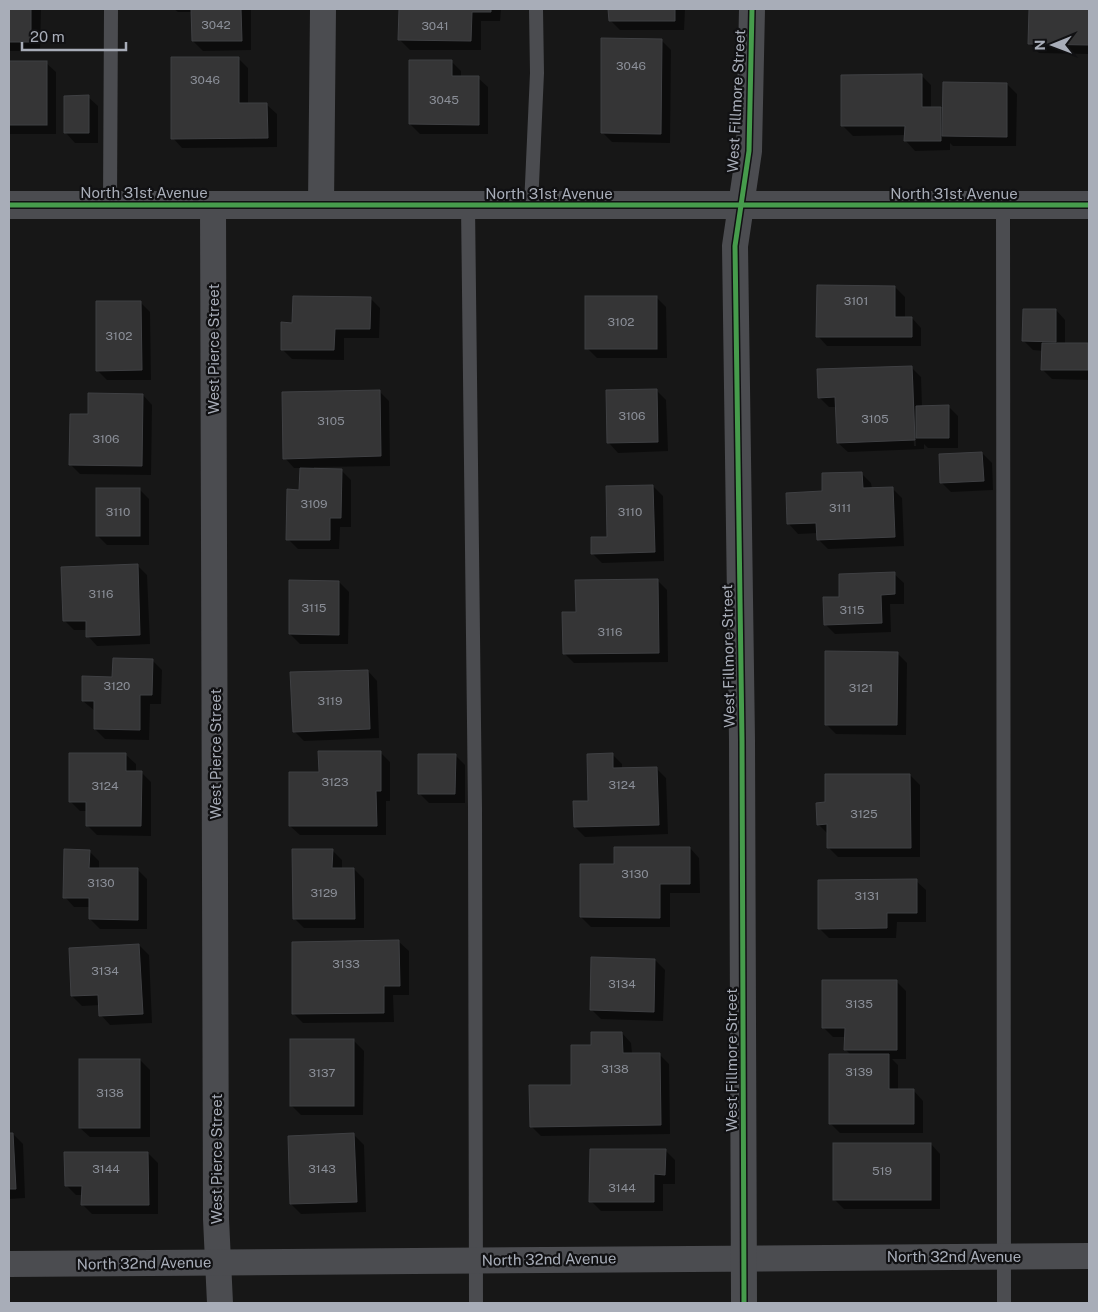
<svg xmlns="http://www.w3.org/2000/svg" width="1098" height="1312" font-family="'Public Sans',sans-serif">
<rect width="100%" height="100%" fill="#171717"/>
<g fill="#0007" fill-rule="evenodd">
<polygon points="9,9 41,9 40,51 9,51"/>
<polygon points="174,9 251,9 251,50 203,51 193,41 193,12 178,12"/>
<polygon points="400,9 501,9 500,21 481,21 481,50 410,50 400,40"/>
<polygon points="610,9 685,9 684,30 620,30 610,20"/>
<polygon points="1030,9 1089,9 1089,54 1039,53 1029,43"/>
<polygon points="661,40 671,50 670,143 612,142 603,133"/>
<polygon points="238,58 248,68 248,105 267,105 277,114 277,147 182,148 173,138"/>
<polygon points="451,61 461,71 461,78 478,78 488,87 488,134 420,134 410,124"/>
<polygon points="9,63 46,63 56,72 56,134 9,134"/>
<polygon points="921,75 931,85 931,108 941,108 944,111 1007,84 1017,94 1016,146 953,146 950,143 950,150 915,151 906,141 906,135 853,136 843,126"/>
<polygon points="88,97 98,106 98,143 75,143 66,133"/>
<polygon points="895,287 905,297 905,318 912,318 921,328 921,346 827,346 818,336"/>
<polygon points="656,297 666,307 667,358 597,358 587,348"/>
<polygon points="370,298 380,308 379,338 344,338 344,360 292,359 282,349 293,324"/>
<polygon points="140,302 150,312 151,380 107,380 97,370"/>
<polygon points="1056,310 1065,320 1065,344 1089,347 1089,380 1052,379 1042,369 1043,351 1033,350 1024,341"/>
<path d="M911,367L921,377L922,407L948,406L958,416V448H928L924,444V449L848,452L838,443L836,407H829L819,397ZM911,375H913L916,446H914Z"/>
<polygon points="656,390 666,400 668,451 618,453 609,443"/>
<polygon points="379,391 389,401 390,466 314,467 314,470 341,470 351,480 351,527 340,527 339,549 298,549 288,539 301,491 301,468 294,468 285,458"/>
<polygon points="143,395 152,405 151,475 80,474 70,464 89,415"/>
<polygon points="982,453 992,463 993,490 951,492 941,482"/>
<polygon points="861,473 871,483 872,489 892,488 902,498 904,546 828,549 818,539 818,533 798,534 789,524 788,494 823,492"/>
<polygon points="653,486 663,496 664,561 602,563 592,553 608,538"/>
<polygon points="139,489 149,499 149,545 107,545 97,535"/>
<polygon points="137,565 147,575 150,644 97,646 88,636 87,630 74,630 64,620"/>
<polygon points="894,574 904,583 904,604 890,604 891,632 835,634 825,624 841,598"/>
<polygon points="657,580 667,590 668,662 574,663 564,653 577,613"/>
<polygon points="339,582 349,592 348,644 300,644 290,634"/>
<polygon points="897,653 907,663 906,735 836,734 826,724"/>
<polygon points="152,660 162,670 161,704 150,704 149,740 105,739 95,729 95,711 83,701 114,678"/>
<polygon points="368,671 377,681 379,738 304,741 294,731"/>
<polygon points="380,752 390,762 390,801 386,801 386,835 300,835 290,826 320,773"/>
<polygon points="612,754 622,764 622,769 656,768 666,778 668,834 585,837 575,827"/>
<polygon points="126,755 136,764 136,773 142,773 151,782 151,836 97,835 87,825 87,811 80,811 70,801"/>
<polygon points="455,755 465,765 465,803 429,803 419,793"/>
<polygon points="910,775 920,785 920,857 838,857 828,847 828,834 818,824 826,804"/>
<polygon points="690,848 699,858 700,893 670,893 670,927 591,927 581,917 615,865"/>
<polygon points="332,850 342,860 342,869 354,869 364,879 364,928 304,928 294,918"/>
<polygon points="89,851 99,861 99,869 138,870 147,879 147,929 100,929 90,919 90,907 74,907 65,897"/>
<polygon points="916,881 926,890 926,922 897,922 896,938 829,938 819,928"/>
<polygon points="399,942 409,951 409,995 393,995 394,1022 303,1023 294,1014"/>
<polygon points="139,945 149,955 152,1023 110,1025 101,1015 100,1005 82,1006 72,996"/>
<polygon points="655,960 665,970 663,1021 601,1019 591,1009"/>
<polygon points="896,981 906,991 906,1059 892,1059 898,1065 898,1091 914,1091 923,1101 923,1133 840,1133 830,1123 851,1055 846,1050 846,1037 833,1037 823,1027"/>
<polygon points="622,1033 631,1043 632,1054 659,1054 669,1064 670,1134 541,1136 531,1126 572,1086 592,1046"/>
<polygon points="354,1041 364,1051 363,1115 301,1115 291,1105"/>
<polygon points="140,1060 150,1070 150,1137 90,1137 80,1128"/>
<polygon points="13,1134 23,1144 25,1198 9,1199 9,1135"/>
<polygon points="354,1135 364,1145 366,1212 301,1214 291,1204"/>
<polygon points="931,1144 940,1154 940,1209 844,1209 834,1199"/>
<polygon points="665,1150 675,1160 675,1184 663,1184 663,1211 601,1211 591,1201"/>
<polygon points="148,1153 158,1163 158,1214 92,1214 83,1205 83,1195 76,1195 66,1185"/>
</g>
<g fill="#353536" stroke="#3f4043">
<rect x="9" y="9" width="22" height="33"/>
<polygon points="191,9 241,9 242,41 192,41"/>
<polygon points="399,9 491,9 491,12 472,12 471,41 398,40"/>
<polygon points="608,9 675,9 675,21 609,21"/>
<polygon points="1029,9 1089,9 1089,45 1028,44"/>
<polygon points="601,38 662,39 661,134 601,133"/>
<polygon points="171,57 239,57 239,103 267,103 268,138 171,139"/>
<polygon points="409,60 452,60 452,76 479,76 479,125 409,124"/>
<rect x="9" y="61" width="38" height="64"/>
<polygon points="922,74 922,107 941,107 941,141 904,141 905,126 841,126 841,75"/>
<polygon points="943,82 1007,83 1007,137 942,136"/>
<polygon points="89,95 89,133 64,133 64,96"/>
<polygon points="817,285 895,286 895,317 912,317 912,337 816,337"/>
<polygon points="293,296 371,297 370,329 335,329 334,350 281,350 281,322 292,323"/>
<rect x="585" y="296" width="72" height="53"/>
<polygon points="96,301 141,301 142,370 96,371"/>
<polygon points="1023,309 1056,309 1056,342 1022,341"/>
<polygon points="1042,343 1088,343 1088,370 1041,370"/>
<polygon points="912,366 915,440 837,443 835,397 818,398 817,369"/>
<polygon points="657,389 658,442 607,443 606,390"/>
<polygon points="380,390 381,456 283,459 282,392"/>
<polygon points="88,393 143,394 142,466 69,465 70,414 88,414"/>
<polygon points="949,405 949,438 916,438 916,406"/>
<polygon points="982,452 984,481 940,483 939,454"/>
<polygon points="300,468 342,469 341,518 330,518 330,540 286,540 287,489 299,490"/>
<polygon points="862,472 863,488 893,487 895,537 817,540 816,523 787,524 786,493 822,491 822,473"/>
<polygon points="653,485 655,552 591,554 591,537 607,537 606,486"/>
<rect x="96" y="488" width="44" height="48"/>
<polygon points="138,564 140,635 86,637 86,621 63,621 61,567"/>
<polygon points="895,572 895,594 881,595 882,623 824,625 823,597 839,597 839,574"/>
<polygon points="658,579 659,653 563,654 562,612 576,612 575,580"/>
<polygon points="289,580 339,581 339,635 289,634"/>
<polygon points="825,651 898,652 897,725 825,725"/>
<polygon points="113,658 153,659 152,695 140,695 140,730 94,729 94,701 82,701 82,676 112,677"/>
<polygon points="368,670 370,729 293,732 290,672"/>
<polygon points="318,751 381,751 381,791 376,791 377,826 289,826 289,772 319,772"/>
<polygon points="69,753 126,753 126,771 142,771 141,826 86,826 86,802 69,802"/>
<polygon points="613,753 613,768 657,767 659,825 574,827 573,801 588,801 587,754"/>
<polygon points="418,754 456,754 455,794 418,794"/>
<polygon points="825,774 910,774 911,848 827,848 827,824 817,825 816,803 825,802"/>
<polygon points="614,847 690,847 690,884 660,884 660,918 580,917 580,864 614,864"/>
<polygon points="64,849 90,850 89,868 138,868 138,920 89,919 89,898 63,898"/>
<polygon points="292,849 333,849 332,868 354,868 355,919 293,919"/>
<polygon points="917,879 917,913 887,913 887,928 818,929 818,880"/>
<polygon points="399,940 400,986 384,986 384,1013 292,1014 292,942"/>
<polygon points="139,944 143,1014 99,1016 98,995 71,996 69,948"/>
<polygon points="591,957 655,959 654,1012 590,1010"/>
<polygon points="822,980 897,980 897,1050 844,1050 845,1028 822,1028"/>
<polygon points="591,1032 622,1032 623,1053 660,1053 661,1125 530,1127 529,1085 571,1085 571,1045 591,1045"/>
<rect x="290" y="1039" width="64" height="67"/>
<polygon points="829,1054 889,1054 889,1089 914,1089 914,1124 829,1124"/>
<rect x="79" y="1059" width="61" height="69"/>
<polygon points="9,1133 13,1133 16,1189 9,1189"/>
<polygon points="354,1133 357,1202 290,1204 288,1136"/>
<rect x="833" y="1143" width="98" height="57"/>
<polygon points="590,1149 666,1149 665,1175 654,1174 654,1202 589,1202"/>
<polygon points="64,1152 148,1152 149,1205 81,1205 82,1186 65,1186"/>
</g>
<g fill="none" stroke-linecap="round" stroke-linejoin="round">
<g stroke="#4b4c50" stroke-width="14">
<polyline points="110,204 111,9"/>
<polyline points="468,205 475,808 476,1303"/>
<polyline points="531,206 537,73 536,9"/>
<polyline points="1003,207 1004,1303"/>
</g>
<g stroke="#4b4c50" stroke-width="26">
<polyline points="213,204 216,1219 220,1303"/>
<polyline points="321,205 323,9"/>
<polyline points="9,1264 1089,1256"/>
<polyline points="744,1303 742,740 735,246 749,151 752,9"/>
</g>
<polyline stroke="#4b4c50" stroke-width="28" points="9,205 1089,205"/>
<g stroke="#111113" stroke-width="8">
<g id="cycleway">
<polyline points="9,205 1089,205"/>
<polyline points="744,1303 742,740 735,246 749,151 752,9"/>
</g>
</g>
<use href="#cycleway" stroke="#469c4c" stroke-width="5"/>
</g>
<g text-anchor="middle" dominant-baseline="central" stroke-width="4.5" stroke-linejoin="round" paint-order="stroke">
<g font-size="12" fill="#8b8f98">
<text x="216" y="25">3042</text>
<text x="435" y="26">3041</text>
<text x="631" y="66">3046</text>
<text x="205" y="80">3046</text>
<text x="444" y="100">3045</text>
<text x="856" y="301">3101</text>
<text x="621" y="322">3102</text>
<text x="119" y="336">3102</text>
<text x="632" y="416">3106</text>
<text x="875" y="419">3105</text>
<text x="331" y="421">3105</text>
<text x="106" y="439">3106</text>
<text x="314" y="504">3109</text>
<text x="840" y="508">3111</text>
<text x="118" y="512">3110</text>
<text x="630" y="512">3110</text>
<text x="101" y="594">3116</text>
<text x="314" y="608">3115</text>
<text x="852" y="610">3115</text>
<text x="610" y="632">3116</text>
<text x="117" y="686">3120</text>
<text x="861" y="688">3121</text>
<text x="330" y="701">3119</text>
<text x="335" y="782">3123</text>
<text x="622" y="785">3124</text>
<text x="105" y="786">3124</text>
<text x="864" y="814">3125</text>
<text x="635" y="874">3130</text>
<text x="101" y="883">3130</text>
<text x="324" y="893">3129</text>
<text x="867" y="896">3131</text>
<text x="346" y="964">3133</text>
<text x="105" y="971">3134</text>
<text x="622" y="984">3134</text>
<text x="859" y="1004">3135</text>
<text x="615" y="1069">3138</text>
<text x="859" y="1072">3139</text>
<text x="322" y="1073">3137</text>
<text x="110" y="1093">3138</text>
<text x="106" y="1169">3144</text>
<text x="322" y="1169">3143</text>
<text x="882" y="1171">519</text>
<text x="622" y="1188">3144</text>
</g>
<g font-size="15" fill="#a8adb8" stroke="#111113">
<text transform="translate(736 101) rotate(-87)">West Fillmore Street</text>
<text x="144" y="192">North 31st Avenue</text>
<text x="549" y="193">North 31st Avenue</text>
<text x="954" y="193">North 31st Avenue</text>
<text transform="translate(213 349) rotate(-90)">West Pierce Street</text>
<text transform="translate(728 656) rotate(-91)">West Fillmore Street</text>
<text transform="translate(215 754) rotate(-90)">West Pierce Street</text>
<text transform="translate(731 1060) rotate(-90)">West Fillmore Street</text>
<text transform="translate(216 1159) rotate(-90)">West Pierce Street</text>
<text x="954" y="1256">North 32nd Avenue</text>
<text transform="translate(549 1259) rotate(-1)">North 32nd Avenue</text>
<text transform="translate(144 1263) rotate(-1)">North 32nd Avenue</text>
</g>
</g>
<rect width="1098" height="1312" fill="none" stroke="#a8adb8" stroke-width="20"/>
<g transform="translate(1053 45) rotate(269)" stroke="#111113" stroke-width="4" paint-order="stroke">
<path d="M0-4L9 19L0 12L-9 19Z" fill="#a8adb8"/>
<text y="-8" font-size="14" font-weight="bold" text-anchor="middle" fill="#a8adb8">N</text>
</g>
<path d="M22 42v8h104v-8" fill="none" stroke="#a8adb8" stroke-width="2.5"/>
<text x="30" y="42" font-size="15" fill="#a8adb8" stroke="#111113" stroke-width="4" paint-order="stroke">20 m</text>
</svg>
